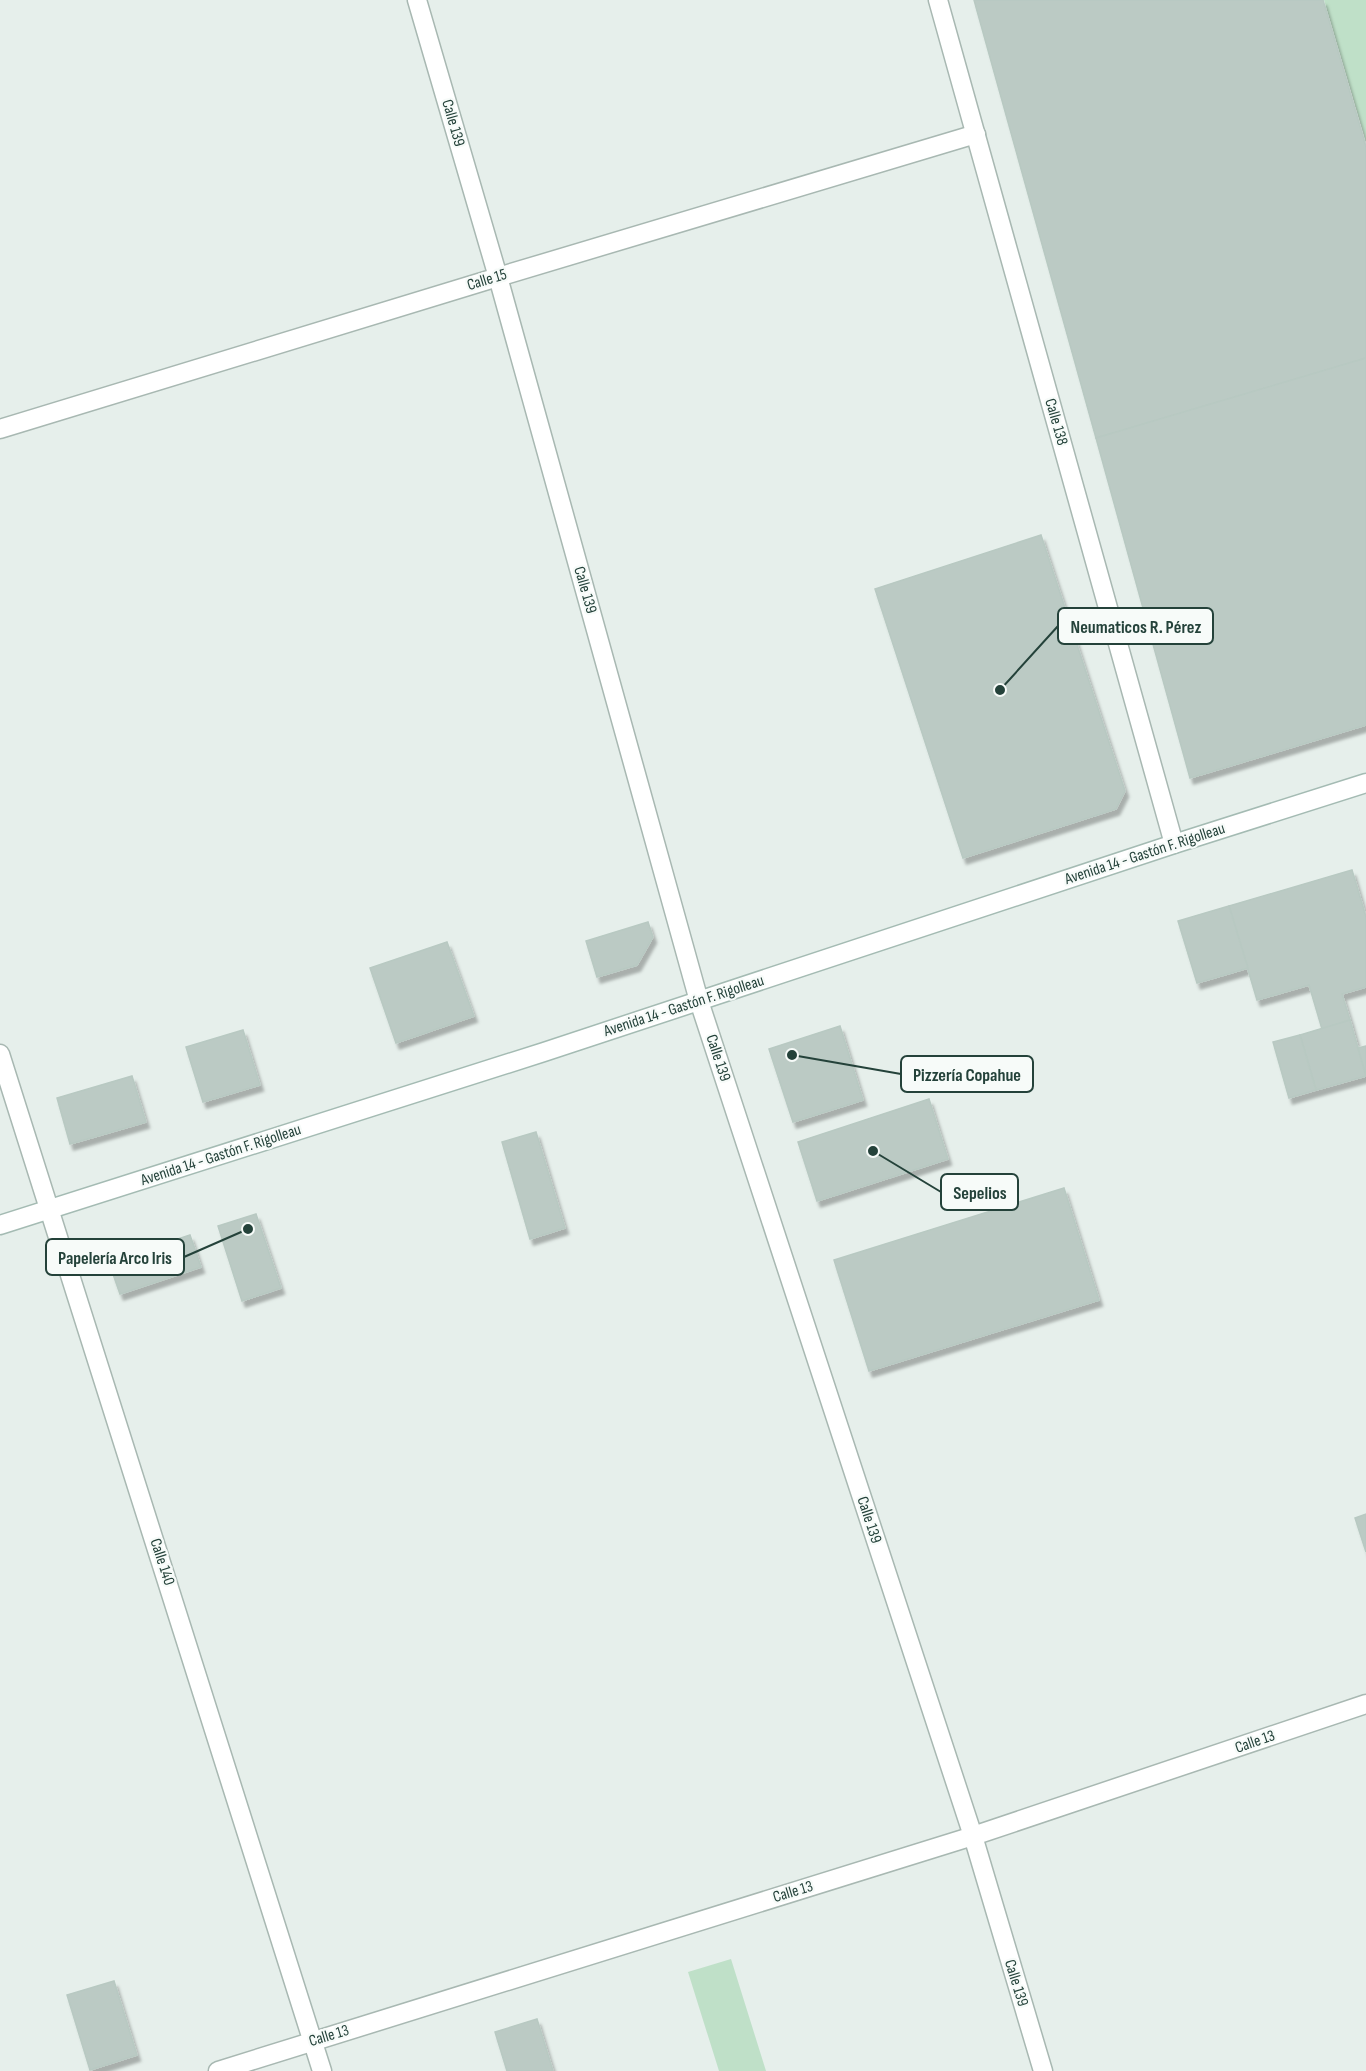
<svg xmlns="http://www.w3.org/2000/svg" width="1366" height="2071" font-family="'Sofia Sans Condensed',sans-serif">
<defs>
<filter id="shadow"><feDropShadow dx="3.5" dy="6" stdDeviation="1.5" flood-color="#0004"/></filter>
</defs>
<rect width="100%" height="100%" fill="#e6efeb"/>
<g fill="#bfe0c8">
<polygon points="1324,0 1366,0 1366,142"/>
<polygon points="731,1959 766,2071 719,2071 688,1972"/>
</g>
<g fill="#bbcac4" stroke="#b8c9c2" stroke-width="1.5" filter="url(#shadow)">
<polygon points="974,0 1323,0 1366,147 1366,358 1096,438"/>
<polygon points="1366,358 1366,725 1190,778 1096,438"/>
<polygon points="1041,535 1125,791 1116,809 963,858 875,589"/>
<polygon points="1352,870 1366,917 1366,987 1342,994 1350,1020 1322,1029 1309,985 1257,1000 1229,906"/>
<polygon points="1229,906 1248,968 1197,983 1178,921"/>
<polygon points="648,922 653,937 637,965 597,977 586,941"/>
<polygon points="447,942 474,1016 396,1043 370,968"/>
<polygon points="1350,1020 1366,1076 1316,1090 1300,1035"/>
<polygon points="840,1026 863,1100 793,1122 769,1049"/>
<polygon points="243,1030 260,1085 203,1102 186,1047"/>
<polygon points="1300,1035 1316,1090 1289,1098 1273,1042"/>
<polygon points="1366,1046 1366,1075 1358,1048"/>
<polygon points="132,1076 146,1122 70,1144 57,1098"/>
<polygon points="929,1099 948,1159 817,1201 798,1142"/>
<polygon points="536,1132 565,1228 530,1239 502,1142"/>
<polygon points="1064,1188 1099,1300 869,1371 834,1260"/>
<polygon points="256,1214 281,1288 242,1301 218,1226"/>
<polygon points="190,1235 201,1267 120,1294 113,1274 123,1257"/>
<polygon points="1366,1514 1366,1552 1355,1518"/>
<polygon points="114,1981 137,2055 90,2070 67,1995"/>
<polygon points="537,2019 553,2071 507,2071 495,2032"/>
</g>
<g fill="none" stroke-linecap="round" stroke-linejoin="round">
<g stroke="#a8b8b2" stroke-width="21">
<g id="street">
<polyline points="417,0 498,277 699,1001 973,1836 1043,2071"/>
<polyline points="938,0 1174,844"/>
<polyline points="0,429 498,277 976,134"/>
<polyline points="0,1054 322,2071"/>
<polyline points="218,2071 973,1836 1366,1704"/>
</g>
</g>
<g stroke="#a4bbb3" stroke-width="21">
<polyline id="secondary" points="0,1225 544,1052 1174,844 1366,783"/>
</g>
<use href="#street" stroke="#fff" stroke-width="18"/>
<use href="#secondary" stroke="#fff" stroke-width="18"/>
</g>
<g text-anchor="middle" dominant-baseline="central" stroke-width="4.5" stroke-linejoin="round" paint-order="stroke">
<g font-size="16" fill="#24423a" stroke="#f7fbf9">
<text transform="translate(453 123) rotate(74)">Calle 139</text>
<text transform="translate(487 280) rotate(-17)">Calle 15</text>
<text transform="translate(1056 422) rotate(74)">Calle 138</text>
<text transform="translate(585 590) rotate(74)">Calle 139</text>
<text transform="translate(1145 854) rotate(-18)">Avenida 14 - Gastón F. Rigolleau</text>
<text transform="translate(684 1006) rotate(-18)">Avenida 14 - Gastón F. Rigolleau</text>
<text transform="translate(718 1058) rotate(72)">Calle 139</text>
<text transform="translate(221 1155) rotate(-18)">Avenida 14 - Gastón F. Rigolleau</text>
<text transform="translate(869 1520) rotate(72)">Calle 139</text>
<text transform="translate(162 1562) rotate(72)">Calle 140</text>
<text transform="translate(1255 1742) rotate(-19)">Calle 13</text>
<text transform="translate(793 1892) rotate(-17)">Calle 13</text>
<text transform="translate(1016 1983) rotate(73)">Calle 139</text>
<text transform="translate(329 2036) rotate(-17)">Calle 13</text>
</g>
</g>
<path fill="none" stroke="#24423a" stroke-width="2" d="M1000 690L1058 626M792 1055L901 1074M873 1151L941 1192M248 1229L184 1257"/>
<g fill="#24423a" stroke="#f7fbf9" stroke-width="2">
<circle cx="1000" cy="690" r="6"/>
<circle cx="792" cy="1055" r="6"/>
<circle cx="873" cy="1151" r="6"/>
<circle cx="248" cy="1229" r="6"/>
</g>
<g fill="#f7fbf9" stroke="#24423a" stroke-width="2">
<rect x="1058" y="608" width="155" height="36" rx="6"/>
<rect x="901" y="1056" width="132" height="36" rx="6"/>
<rect x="941" y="1174" width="77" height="36" rx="6"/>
<rect x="46" y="1239" width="138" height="36" rx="6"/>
</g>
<g font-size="18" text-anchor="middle" font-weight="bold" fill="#24423a">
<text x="1136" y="633">Neumaticos R. Pérez</text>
<text x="967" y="1081">Pizzería Copahue</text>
<text x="980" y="1199">Sepelios</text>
<text x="115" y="1264">Papelería Arco Iris</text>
</g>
</svg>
